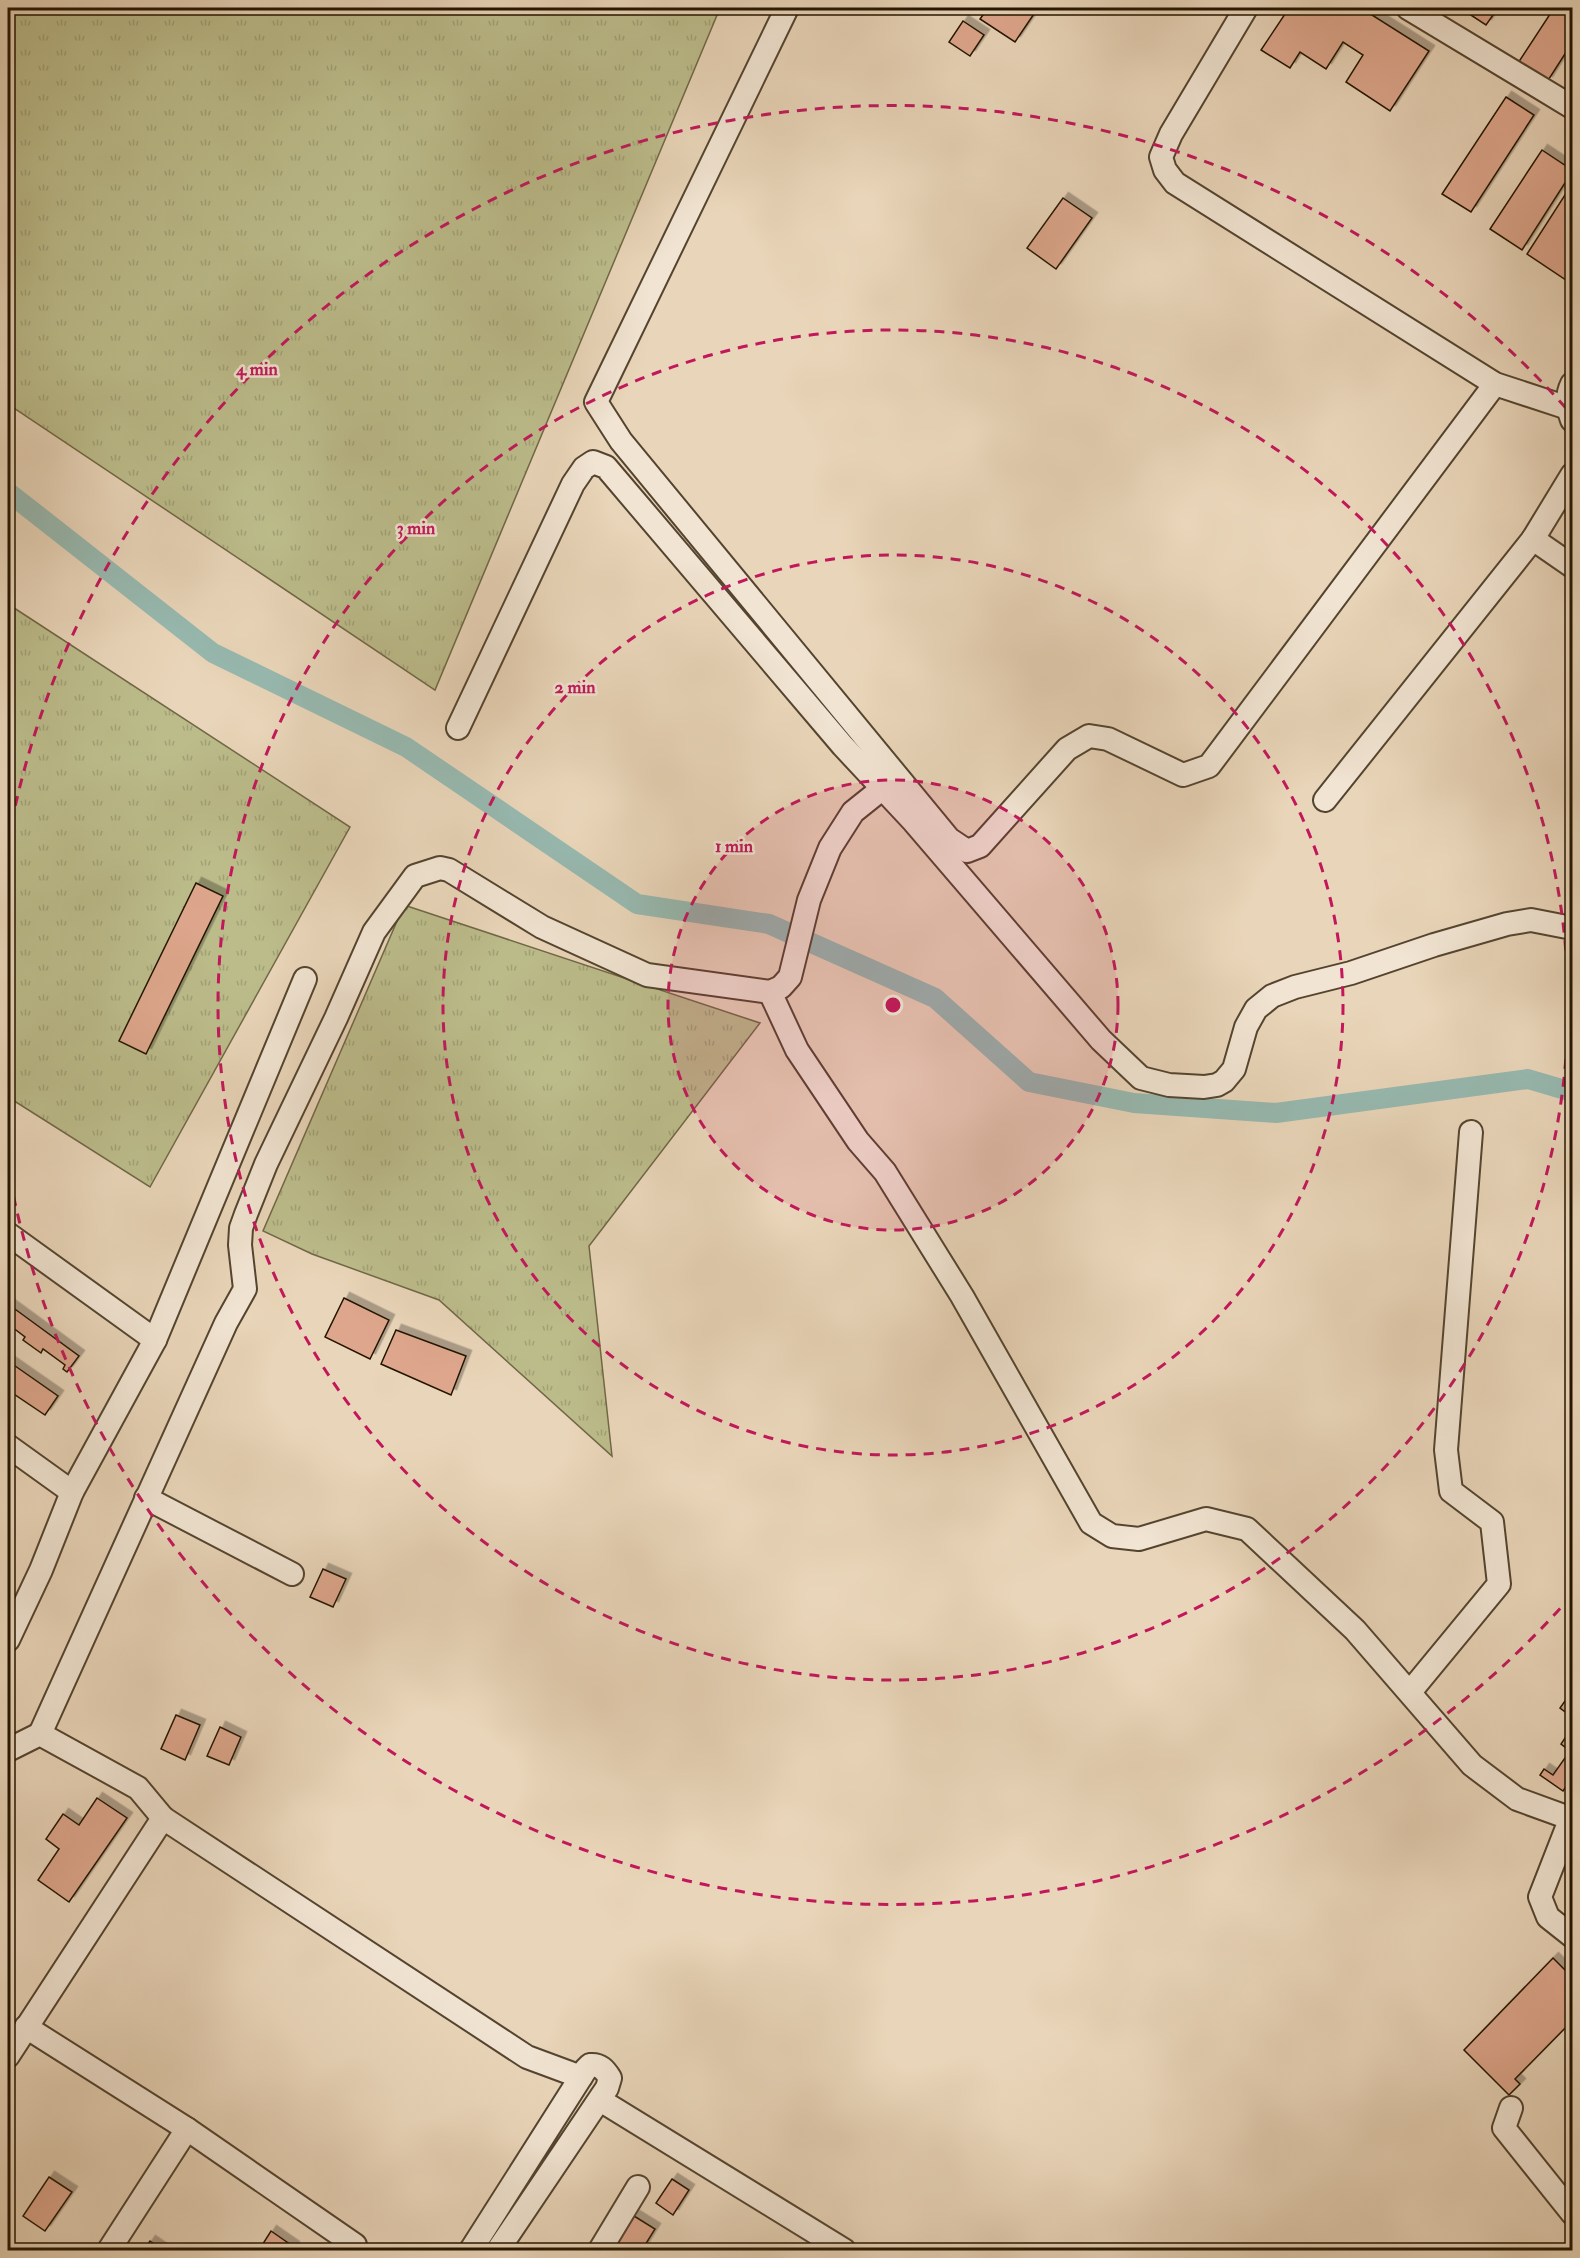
<svg xmlns="http://www.w3.org/2000/svg" width="1580" height="2258" font-family="'IM FELL Double Pica',serif">
<defs>
<pattern id="grass-tufts" width="24" height="20" patternUnits="userSpaceOnUse" patternTransform="scale(1.5)"><rect width="24" height="20" fill="#bcbc8b"/><path d="M3 7l-1-3M5 7V3M7 7l1-3M15 17l-1-3M17 17v-4M19 17l1-3" fill="none" stroke="#a1a176"/></pattern>
<filter id="shadow"><feDropShadow dx="5.5" dy="-5.5" stdDeviation="0" flood-color="#0004"/></filter>
</defs>
<rect width="100%" height="100%" fill="#e9d5b9"/>
<filter id="stains"><feTurbulence type="fractalNoise" baseFrequency=".00333" numOctaves="4"/><feColorMatrix values="0 0 0 0 .2 0 0 0 0 .09 0 0 0 0 .02 0 0 0 .5 -.17"/></filter>
<radialGradient id="worn" r=".72"><stop offset=".6" stop-color="#630" stop-opacity="0"/><stop offset="1" stop-color="#630" stop-opacity=".3"/></radialGradient>
<g fill="url(#grass-tufts)" stroke="#706846" stroke-width="1.5">
<polygon points="8,8 720,8 435,690 8,404"/>
<polygon points="8,604 350,827 150,1187 8,1097"/>
<polygon points="404,905 760,1023 589,1246 612,1456 439,1300 312,1254 263,1231"/>
</g>
<g fill="none" stroke-linecap="round" stroke-linejoin="round">
<polyline stroke="#97b9b0" stroke-width="20" points="8,492 213,653 406,747 637,904 769,924 935,998 1029,1082 1134,1103 1276,1113 1528,1079 1572,1092"/>
</g>
<g fill="#dea78d" stroke="#231401" stroke-width="1.5" filter="url(#shadow)">
<polygon points="988,8 1038,8 1015,42 980,19"/>
<polygon points="1289,8 1361,8 1429,51 1390,111 1346,82 1363,55 1343,42 1326,69 1300,52 1290,68 1261,50"/>
<polygon points="1460,8 1498,8 1486,25"/>
<polygon points="1554,8 1572,8 1572,43 1547,82 1518,63"/>
<polygon points="963,21 984,35 970,56 949,42"/>
<polygon points="1506,97 1534,115 1471,212 1442,194"/>
<polygon points="1542,150 1572,170 1572,172 1522,250 1490,229"/>
<polygon points="1572,184 1572,284 1527,254"/>
<polygon points="1063,198 1092,218 1056,269 1027,248"/>
<polygon points="196,883 223,896 146,1054 119,1041"/>
<polygon points="344,1298 389,1320 370,1359 325,1337"/>
<polygon points="8,1304 79,1356 67,1372 63,1369 65,1365 43,1349 41,1353 23,1340 25,1337 8,1324"/>
<polygon points="396,1330 466,1356 451,1395 381,1364"/>
<polygon points="8,1361 58,1396 45,1415 8,1390"/>
<polygon points="323,1569 346,1579 333,1607 310,1597"/>
<polygon points="1572,1691 1572,1709 1568,1714 1560,1708"/>
<polygon points="176,1715 200,1725 185,1760 161,1749"/>
<polygon points="220,1727 241,1737 229,1765 207,1756"/>
<polygon points="1567,1735 1572,1739 1572,1778 1563,1791 1540,1775 1544,1769 1553,1775 1570,1751 1561,1744"/>
<polygon points="97,1798 127,1818 69,1902 38,1880 59,1849 46,1839 63,1814 79,1825"/>
<polygon points="1553,1958 1572,1977 1572,2021 1515,2079 1520,2084 1509,2095 1464,2050"/>
<polygon points="49,2177 72,2192 45,2231 23,2216"/>
<polygon points="672,2179 689,2190 673,2215 656,2203"/>
<polygon points="634,2216 655,2229 642,2250 613,2250"/>
<polygon points="271,2231 294,2247 292,2250 259,2250"/>
<polygon points="150,2241 163,2250 144,2250"/>
</g>
<g fill="none" stroke-linecap="round" stroke-linejoin="round">
<g stroke="#54442f" stroke-width="26">
<g id="minor">
<polyline points="787,8 596,402 621,441 949,839 967,851 980,846 1067,749 1089,736 1108,739 1183,775 1209,766 1495,384"/>
<polyline points="1246,8 1171,134 1161,157 1165,170 1175,183 1495,384 1568,408"/>
<polyline points="1408,8 1572,107"/>
<path d="M1572,384C1566,396 1567,407 1572,420"/>
<polyline points="1572,475 1533,539 1572,566"/>
<polyline points="458,728 573,484 584,468 593,462 606,467 843,746 914,822 1101,1040 1141,1078 1169,1085 1204,1087 1217,1085 1224,1081 1234,1069 1246,1027 1256,1009 1272,996 1295,987 1351,973 1434,945 1507,924 1531,920 1572,928"/>
<polyline points="1325,800 1533,539"/>
<polyline points="770,992 797,1050 858,1141 885,1172 962,1296 1091,1523 1112,1536 1139,1539 1206,1519 1247,1529 1355,1630 1472,1765 1517,1799 1572,1819"/>
<polyline points="8,1234 155,1340"/>
<polyline points="8,1446 72,1492"/>
<polyline points="146,1498 292,1574"/>
<polyline points="8,1640 41,1570 72,1492 155,1340 305,979"/>
<polyline points="1410,1692 1499,1584 1492,1522 1451,1491 1446,1450 1471,1132"/>
<polyline points="40,1734 226,1323 245,1289 240,1245 241,1228 246,1214 266,1164 336,1018 374,932 415,876 440,868 449,870 542,927 647,975 770,992 781,987 790,977 809,900 830,848 853,812 883,788"/>
<polyline points="8,1750 40,1734 138,1788 163,1818 527,2057 581,2077"/>
<polyline points="1572,1815 1540,1897 1548,1917 1572,1936"/>
<polyline points="26,2027 187,2129 109,2250"/>
<polyline points="8,2056 163,1818"/>
<polyline points="600,2100 844,2250"/>
<polyline points="1511,2108 1504,2128 1572,2213"/>
<polyline points="187,2129 355,2245 352,2250"/>
<path d="M471,2250L586,2069L590,2065C600,2064 605,2070 610,2078L607,2088L498,2250"/>
<polyline points="600,2250 638,2187"/>
</g>
</g>
<use href="#minor" stroke="#f1e4d2" stroke-width="22"/>
</g>
<circle cx="893" cy="1005" r="225" fill="#c2185b" fill-opacity=".12"/>
<g fill="none" stroke="#c2185b" stroke-width="3" stroke-dasharray="10 8">
<circle cx="893" cy="1005" r="225"/>
<circle cx="893" cy="1005" r="450"/>
<circle cx="893" cy="1005" r="675"/>
<path d="M1572 1595A900 900 0 0 1 8 1169M8 841A900 900 0 0 1 1572 415"/>
</g>
<circle cx="893" cy="1005" r="9" fill="#c2185b" stroke="#f1e4d2" stroke-width="3"/>
<g font-size="18" text-anchor="middle" font-weight="bold" fill="#c2185b" stroke="#f1e4d2" stroke-width="5" stroke-linejoin="round" paint-order="stroke">
<text x="257" y="375">4 min</text>
<text x="416" y="534">3 min</text>
<text x="575" y="693">2 min</text>
<text x="734" y="852">1 min</text>
</g>
<rect width="1580" height="2258" fill="none" stroke="#e9d5b9" stroke-width="30"/>
<rect x="9" y="9" width="1562" height="2240" fill="none" stroke="#231401" stroke-width="3"/>
<rect x="15" y="15" width="1550" height="2228" fill="none" stroke="#231401" stroke-width="1.5"/>
<rect width="100%" height="100%" filter="url(#stains)"/>
<rect width="100%" height="100%" fill="url(#worn)"/>
</svg>
